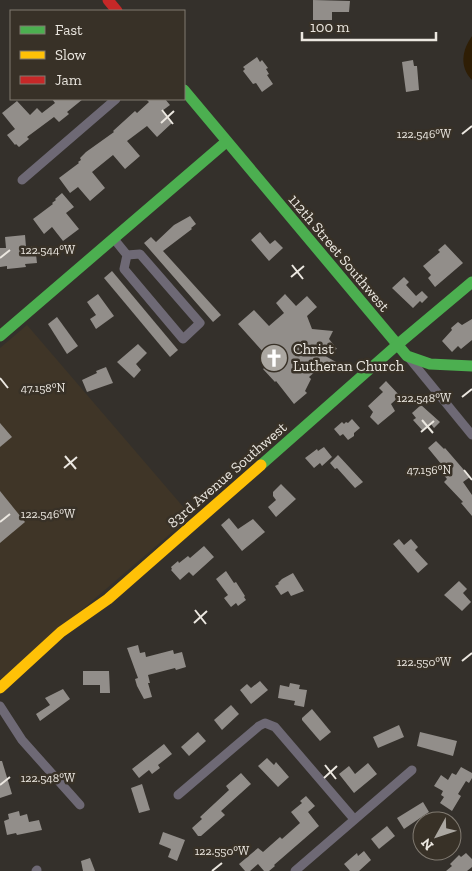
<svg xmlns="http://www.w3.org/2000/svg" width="472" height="871" font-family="'Zilla Slab',serif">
<rect width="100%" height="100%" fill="#34302b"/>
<polygon fill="#3f3527" points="27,325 191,516 0,680 0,348"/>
<path fill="#2f1e05" d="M472,36V80C459,67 462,50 472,36Z"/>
<g fill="#928e8a">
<polygon points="313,0 350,1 349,12 332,12 332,20 313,20"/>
<polygon points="257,57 260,62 262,60 268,68 266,69 269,74 267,75 273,84 262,92 256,83 253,84 243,71 245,69 243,67"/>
<polygon points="413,60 414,66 417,66 419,90 406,92 402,62"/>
<polygon points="52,99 83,99 67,112 69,114 59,122 54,117 27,137 29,139 19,147 16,144 15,145 7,135 15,129 2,113 17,101 30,115 37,108 42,113 55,103"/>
<polygon points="146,99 165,99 170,105 162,111 172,123 157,137 147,126 127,141 140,156 125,169 113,155 92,172 105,188 90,201 78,187 70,193 59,178 79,163 78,162 81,160 80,158 86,152 114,132 113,131 135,111 137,113 149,102"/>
<polygon points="62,193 74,207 66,213 79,229 63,241 52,227 44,234 33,219 53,204 52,203 56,200 55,199"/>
<polygon points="190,216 196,224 191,228 192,229 163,251 221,315 213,322 144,243 151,237 156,242 174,225"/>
<polygon points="260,232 270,244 275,240 283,248 269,261 251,240"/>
<polygon points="25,235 26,247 35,246 37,263 25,264 26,267 17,268 7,269 7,266 0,267 0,248 6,248 5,237"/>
<polygon points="445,244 463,263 435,287 428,278 431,275 423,266 440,252 438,250"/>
<polygon points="112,271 178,350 170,357 104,278"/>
<polygon points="404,277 409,282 406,285 416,296 422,291 428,297 422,303 420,301 413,308 392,288"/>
<polygon points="98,294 114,316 96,329 90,319 96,315 87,302"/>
<polygon points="285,294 296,306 307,296 317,307 307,316 312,329 333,331 329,339 337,349 320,353 336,362 326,371 317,370 309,377 311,379 305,391 307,393 294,404 276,381 275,382 263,369 268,365 261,356 264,353 238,324 254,310 269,326 284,313 276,303"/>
<polygon points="57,317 78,346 67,354 48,324"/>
<polygon points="472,319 472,340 461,349 458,346 452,352 442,341 452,330 451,328 458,322 462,325"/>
<polygon points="138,344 147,353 136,364 141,370 134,378 117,362"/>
<polygon points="106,367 113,383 87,392 82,380 97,373 96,371"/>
<polygon points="386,381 400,396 391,404 395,411 378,425 370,417 373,412 368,406 383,392 379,388"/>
<polygon points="421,405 440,422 434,428 431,424 423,431 413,420 416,418 412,413"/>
<polygon points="352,419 360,428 354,433 354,436 348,440 343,434 340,436 334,429 342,422 344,424 346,422 348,423"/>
<polygon points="0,423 12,437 0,447"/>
<polygon points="436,441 444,449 445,448 470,477 463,482 472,495 472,516 461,503 463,502 444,482 447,479 438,468 442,465 428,448"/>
<polygon points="324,447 332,457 322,466 320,463 314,468 305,458 317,449 318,451"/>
<polygon points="338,455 363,482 355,488 337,468 335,469 330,463"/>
<polygon points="281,484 296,499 276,517 268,507 276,500 273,496 273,492"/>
<polygon points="0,491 25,522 0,543"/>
<polygon points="229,518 238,529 253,519 265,532 242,551 221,525"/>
<polygon points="399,539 404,545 411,539 418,547 415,550 428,564 418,573 393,544"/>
<polygon points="204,546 214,557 193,576 189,572 180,580 171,570 172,569 171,567 178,561 179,563 188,556 190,558"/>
<polygon points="226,571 234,583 236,582 245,596 244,597 246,600 238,606 236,603 231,607 224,598 228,595 216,579"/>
<polygon points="293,573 304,591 291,596 288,591 281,595 275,586 279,584 278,583 282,579"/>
<polygon points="459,581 467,589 463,593 471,602 462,611 444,595"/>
<polygon points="138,645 140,653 145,652 146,657 173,650 174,654 182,652 186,667 176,670 175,668 148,675 150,683 148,683 152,697 144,699 137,686 135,679 138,678 127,648"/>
<polygon points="83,671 109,671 110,693 100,693 100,685 83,685"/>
<polygon points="260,681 268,690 251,704 240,690 247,684 251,688"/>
<polygon points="290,683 300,685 299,689 307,690 304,707 294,705 295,701 278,698 280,685 289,687"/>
<polygon points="63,689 70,699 40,721 36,714 50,705 45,698"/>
<polygon points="231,705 239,714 222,730 214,720"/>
<polygon points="312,709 331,732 320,741 302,720 302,718"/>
<polygon points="399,725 404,737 378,748 373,737"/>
<polygon points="198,732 206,741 189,756 181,747"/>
<polygon points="420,732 457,741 453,756 417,746"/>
<polygon points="164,744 172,754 158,765 160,768 152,774 149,770 139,778 132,769"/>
<polygon points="267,758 274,765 276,762 289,777 278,787 258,766"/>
<polygon points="0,761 2,761 12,794 0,798"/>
<polygon points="368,763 377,774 354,793 339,774 349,766 355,774"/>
<polygon points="461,767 472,773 472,778 469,783 466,781 458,794 461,796 452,811 440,803 444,797 441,795 443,791 434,786 441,775 448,780 452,773 456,775"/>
<polygon points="241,773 251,784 221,811 225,815 201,836 198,836 192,828 202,819 200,817 229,790 226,786"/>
<polygon points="142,784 150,810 139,813 131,788"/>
<polygon points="306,796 315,806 308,812 319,826 274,865 275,866 269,871 264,871 258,864 250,871 245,871 239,864 258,848 263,852 280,837 282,839 300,823 291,812 302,803 300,801"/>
<polygon points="423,802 429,812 404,829 397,818"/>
<polygon points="19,811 20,816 27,814 29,822 39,820 42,830 17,835 16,833 7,835 4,821 9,819 8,814"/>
<polygon points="387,826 395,836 379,849 371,839"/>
<polygon points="163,832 185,840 177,861 168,857 171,849 159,844"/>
<polygon points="364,851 371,860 359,871 350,871 344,864 357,853 358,856"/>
<polygon points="466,853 472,859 472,867 467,871 446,871 452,866 450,864 459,855 461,857"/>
<polygon points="90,858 95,871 83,871 81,861"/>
</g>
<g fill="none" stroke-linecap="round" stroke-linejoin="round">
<g stroke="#6e6975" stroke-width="9">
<polyline points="22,180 116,99"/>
<polyline points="114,239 127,255 124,269 183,339 200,323 140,254 127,255"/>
<polyline points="409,358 472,435"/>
<polyline points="0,706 22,740 80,805"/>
<polyline points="178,795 259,726 265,723 275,727 354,819"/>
<polyline points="36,871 37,870"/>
<polyline points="295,871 412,770"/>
</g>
<g stroke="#4caf50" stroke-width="11">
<polyline points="184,90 407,356 430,364 472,366"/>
<polyline points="0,336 226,142"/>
<polyline points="261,465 397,345 472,282"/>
</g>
<polyline stroke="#ffc107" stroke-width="11" points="0,688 61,632 108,599 261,465"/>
<polyline stroke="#c62828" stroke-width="11" points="108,0 117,11"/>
</g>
<path fill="none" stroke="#ebe7e0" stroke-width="2" d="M162,110L173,124M161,123L174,111M462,134L472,126M0,258L10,250M292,265L303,279M291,277L304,266M0,378L8,388M462,397L472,389M422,420L433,433M421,432L434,421M65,456L76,469M64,468L77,457M464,470L472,480M0,522L10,514M195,610L206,624M194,623L207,611M462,661L472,653M325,765L336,779M324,778L337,766M0,785L10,777M212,871L222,863"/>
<defs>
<g id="church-disc" transform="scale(1.4375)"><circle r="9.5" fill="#aba7a1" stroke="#383127"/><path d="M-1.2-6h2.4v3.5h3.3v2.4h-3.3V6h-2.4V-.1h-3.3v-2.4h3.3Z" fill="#fff"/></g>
</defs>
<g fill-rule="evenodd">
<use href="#church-disc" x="274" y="358"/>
</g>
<g text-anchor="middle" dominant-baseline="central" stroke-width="5" stroke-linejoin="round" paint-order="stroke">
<g font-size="15" fill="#ebe7e0" stroke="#383127">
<text transform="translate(339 253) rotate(50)">112th Street Southwest</text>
<text transform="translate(227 475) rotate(-41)">83rd Avenue Southwest</text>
</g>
<g font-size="15" fill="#ebe7e0" stroke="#383127" text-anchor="start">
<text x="293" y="349">Christ<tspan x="293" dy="17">Lutheran Church</tspan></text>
</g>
</g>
<g font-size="12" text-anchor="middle" fill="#ebe7e0" stroke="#383127" stroke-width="5" stroke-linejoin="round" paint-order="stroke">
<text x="424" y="138">122.546°W</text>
<text x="48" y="254">122.544°W</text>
<text x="43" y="392">47.158°N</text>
<text x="424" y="402">122.548°W</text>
<text x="429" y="474">47.156°N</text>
<text x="48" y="518">122.546°W</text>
<text x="424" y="666">122.550°W</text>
<text x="48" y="782">122.548°W</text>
<text x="222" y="855">122.550°W</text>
</g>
<rect x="10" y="10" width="175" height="90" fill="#383127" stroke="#807a71"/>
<rect x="20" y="26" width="25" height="8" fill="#4caf50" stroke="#807a71"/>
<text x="55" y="35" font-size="15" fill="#ebe7e0">Fast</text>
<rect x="20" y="51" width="25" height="8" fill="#ffc107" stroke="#807a71"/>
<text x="55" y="60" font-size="15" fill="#ebe7e0">Slow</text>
<rect x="20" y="76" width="25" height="8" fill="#c62828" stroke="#807a71"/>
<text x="55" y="85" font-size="15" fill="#ebe7e0">Jam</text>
<g transform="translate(437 836) rotate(230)"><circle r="24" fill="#383127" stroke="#807a71"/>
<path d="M0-4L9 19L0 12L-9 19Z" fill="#aba7a1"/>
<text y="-8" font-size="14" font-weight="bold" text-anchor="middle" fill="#ebe7e0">N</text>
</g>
<path d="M302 32v8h134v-8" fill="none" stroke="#ebe7e0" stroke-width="2.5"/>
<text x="310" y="32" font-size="15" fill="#ebe7e0" stroke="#383127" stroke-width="4" paint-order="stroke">100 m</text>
</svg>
